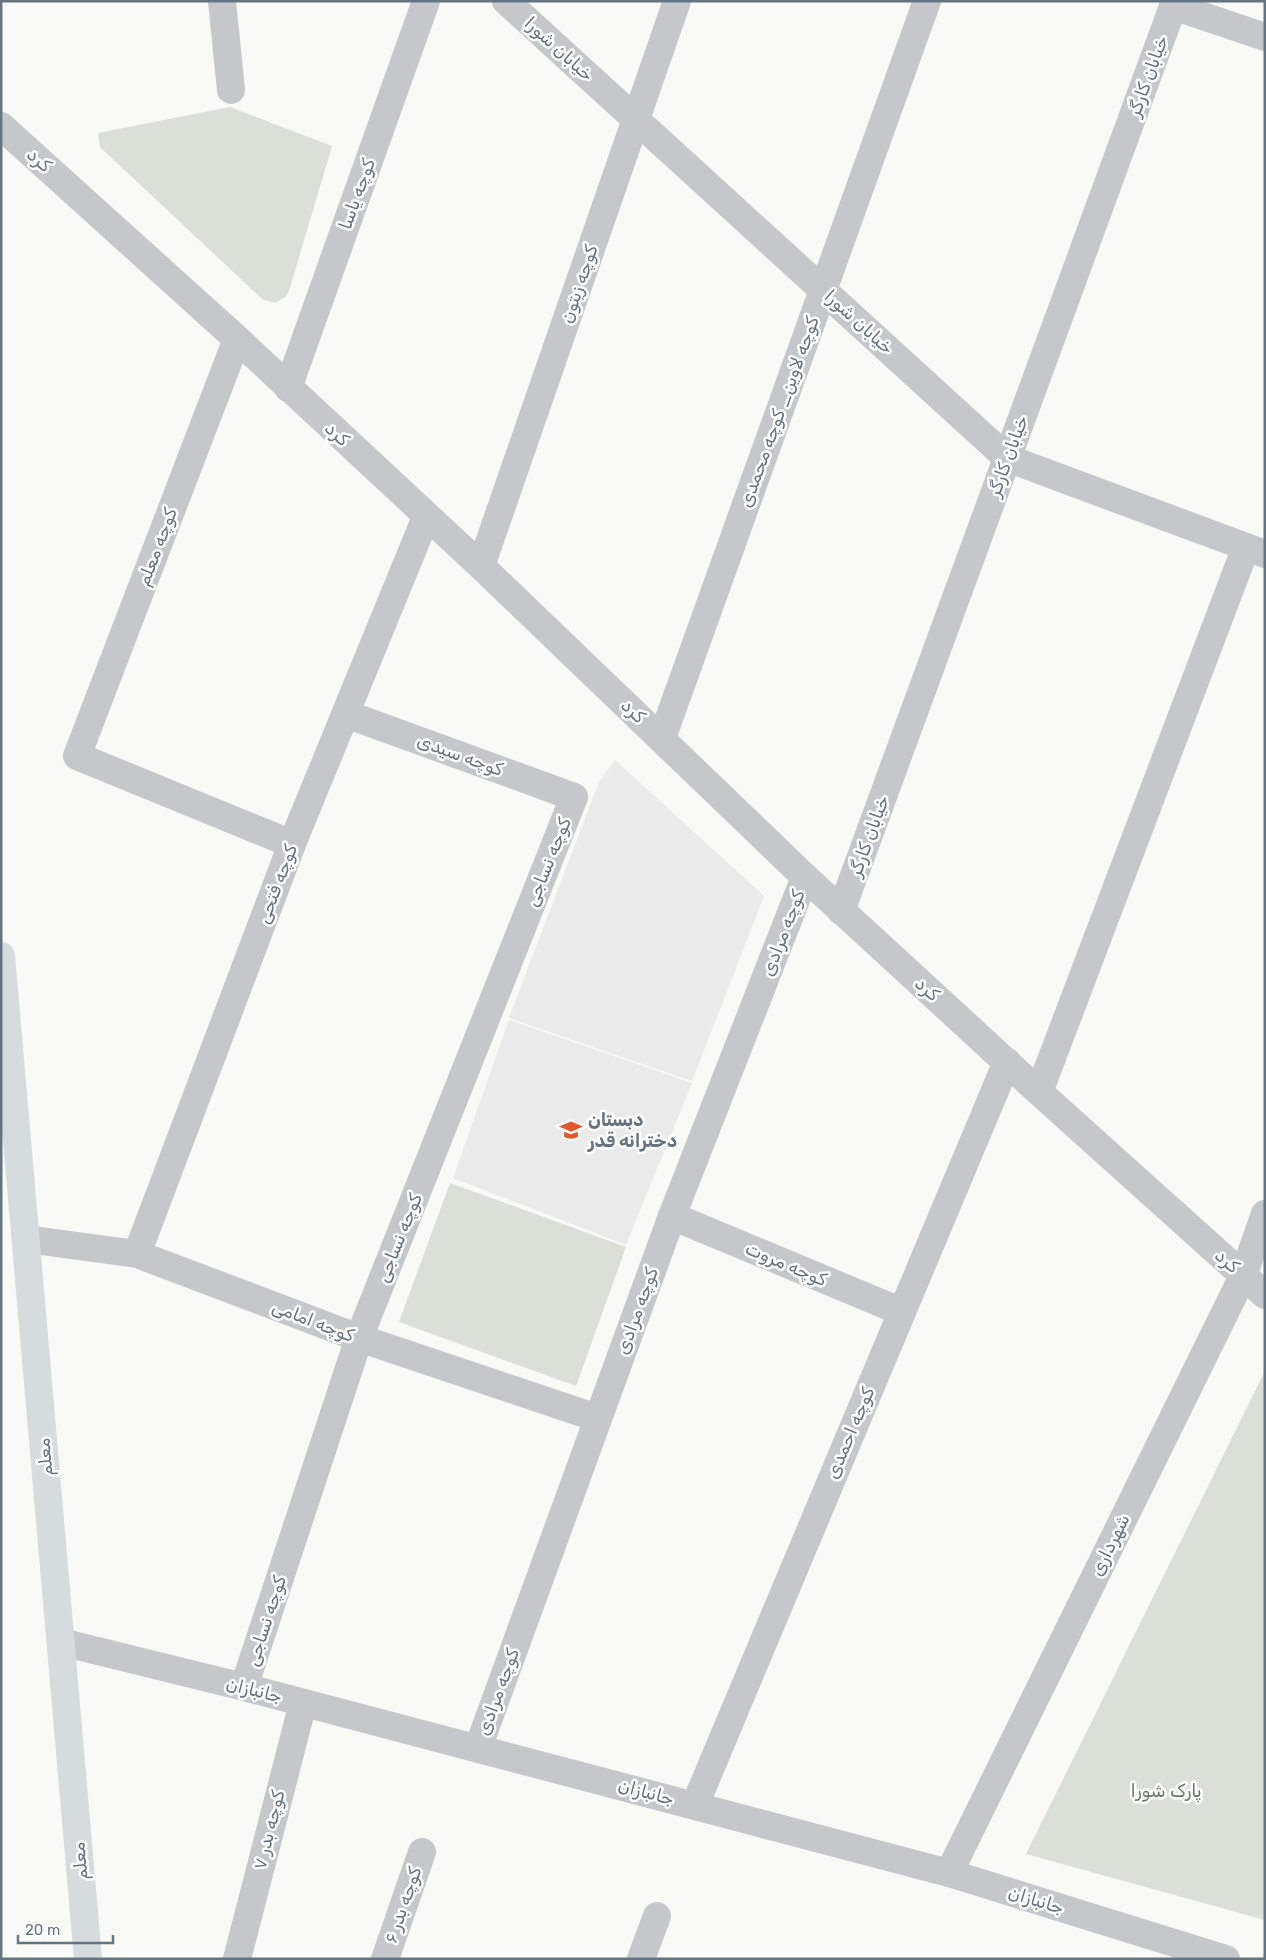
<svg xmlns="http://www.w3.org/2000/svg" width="1266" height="1960" font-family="Rubik,Cairo,sans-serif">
<rect width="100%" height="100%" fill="#f9f9f6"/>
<g fill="#e9eae9">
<polygon points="615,760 764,896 692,1081 509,1018 599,782"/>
<polygon points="509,1020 692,1083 626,1245 453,1178"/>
</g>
<g fill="#dae0d7">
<polygon points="230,107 332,146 289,291 285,297 275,303 262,299 100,147 98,133"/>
<polygon points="450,1183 626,1247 576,1386 399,1322"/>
<polygon points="1265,1371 1265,1920 1026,1854"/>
</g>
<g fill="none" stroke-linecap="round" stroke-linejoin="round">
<g stroke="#c4c8cb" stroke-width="28">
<polyline points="222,1 231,90"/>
<polyline points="506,1 1007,458 1265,554"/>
<polyline points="1173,6 1265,37"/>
<polyline points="1,126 237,339 481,566 805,877 1039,1092 1265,1295"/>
<polyline points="237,339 77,756 292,844"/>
<polyline points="288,388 426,1"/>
<polyline points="481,566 677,1"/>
<polyline points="662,738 927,1"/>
<polyline points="841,911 1175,1"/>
<polyline points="1039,1092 1246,547"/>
<polyline points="672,1216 900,1311"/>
<polyline points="26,1239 137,1254 359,1338 597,1418"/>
<polyline points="137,1254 292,844 426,517"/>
<polyline points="61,1642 244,1687 949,1873 1226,1959"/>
<polyline points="244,1687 359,1338 574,797 346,714"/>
<polyline points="478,1748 672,1216 805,877"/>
<polyline points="695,1805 1007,1062"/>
<polyline points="949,1873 1243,1276 1265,1214"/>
<polyline points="237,1959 303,1703"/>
<polyline points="385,1959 422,1852"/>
<polyline points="641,1959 657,1916"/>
</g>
<polyline stroke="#d6dbde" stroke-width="28" points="1,956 88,1959"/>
</g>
<defs>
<g id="school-bare" transform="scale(1.725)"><path d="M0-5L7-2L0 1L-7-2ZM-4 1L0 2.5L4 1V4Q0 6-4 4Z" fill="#e2582d" stroke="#fff" stroke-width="2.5" paint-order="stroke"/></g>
</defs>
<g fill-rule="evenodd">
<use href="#school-bare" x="571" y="1130"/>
</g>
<g text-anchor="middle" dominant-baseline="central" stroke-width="5" stroke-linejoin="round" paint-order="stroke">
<g font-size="18" fill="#647481" stroke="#fff">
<text transform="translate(559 49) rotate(42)">خیابان شورا</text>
<text transform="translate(1148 76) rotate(-70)">خیابان کارگر</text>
<text transform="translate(39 160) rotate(42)">کرد</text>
<text transform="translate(357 194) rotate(-70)">کوچه یاسا</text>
<text transform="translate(579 284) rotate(-71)">کوچه زیتون</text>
<text transform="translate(859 322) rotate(42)">خیابان شورا</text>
<text transform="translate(779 412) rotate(-70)">کوچه لاوین_ کوچه محمدی</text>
<text transform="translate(337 434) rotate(43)">کرد</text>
<text transform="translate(1008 456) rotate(-70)">خیابان کارگر</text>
<text transform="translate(157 547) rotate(-69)">کوچه معلم</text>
<text transform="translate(633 711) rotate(44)">کرد</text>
<text transform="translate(460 755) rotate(20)">کوچه سیدی</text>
<text transform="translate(869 836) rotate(-70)">خیابان کارگر</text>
<text transform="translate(548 862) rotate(-68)">کوچه نساجی</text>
<text transform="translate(277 884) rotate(-69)">کوچه فتحی</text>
<text transform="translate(783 933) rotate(-69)">کوچه مرادی</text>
<text transform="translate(927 989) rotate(42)">کرد</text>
<text transform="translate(399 1238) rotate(-68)">کوچه نساجی</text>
<text transform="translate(1227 1261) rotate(42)">کرد</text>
<text transform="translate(786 1264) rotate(23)">کوچه مروت</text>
<text transform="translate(637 1311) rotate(-70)">کوچه مرادی</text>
<text transform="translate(313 1321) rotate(21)">کوچه امامی</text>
<text transform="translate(850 1433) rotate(-67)">کوچه احمدی</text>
<text transform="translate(45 1457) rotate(-95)">معلم</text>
<text transform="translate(1110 1545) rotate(-64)">شهرداری</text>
<text transform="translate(266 1621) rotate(-72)">کوچه نساجی</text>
<text transform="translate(254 1690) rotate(14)">جانبازان</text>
<text transform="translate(498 1692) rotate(-70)">کوچه مرادی</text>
<text transform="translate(646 1792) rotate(15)">جانبازان</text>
<text transform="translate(269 1830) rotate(-76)">کوچه بدر ۷</text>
<text transform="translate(80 1861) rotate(-95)">معلم</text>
<text transform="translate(1036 1900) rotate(17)">جانبازان</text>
<text transform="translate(403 1905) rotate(-71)">کوچه بدر ۶</text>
</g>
<g font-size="18" font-weight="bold" fill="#647481" stroke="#fff" text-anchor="start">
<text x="588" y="1120">دبستان<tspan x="588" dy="21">دخترانه قدر</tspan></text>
</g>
<g font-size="18" fill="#667963" stroke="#fff">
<text x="1166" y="1791">پارک شورا</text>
</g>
</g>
<rect width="1266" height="1960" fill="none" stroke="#647481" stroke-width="5"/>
<path d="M18 1935v8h95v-8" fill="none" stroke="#647481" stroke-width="2.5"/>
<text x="25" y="1935" font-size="15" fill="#647481" stroke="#ffffff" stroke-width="4" paint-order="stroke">20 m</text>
</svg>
